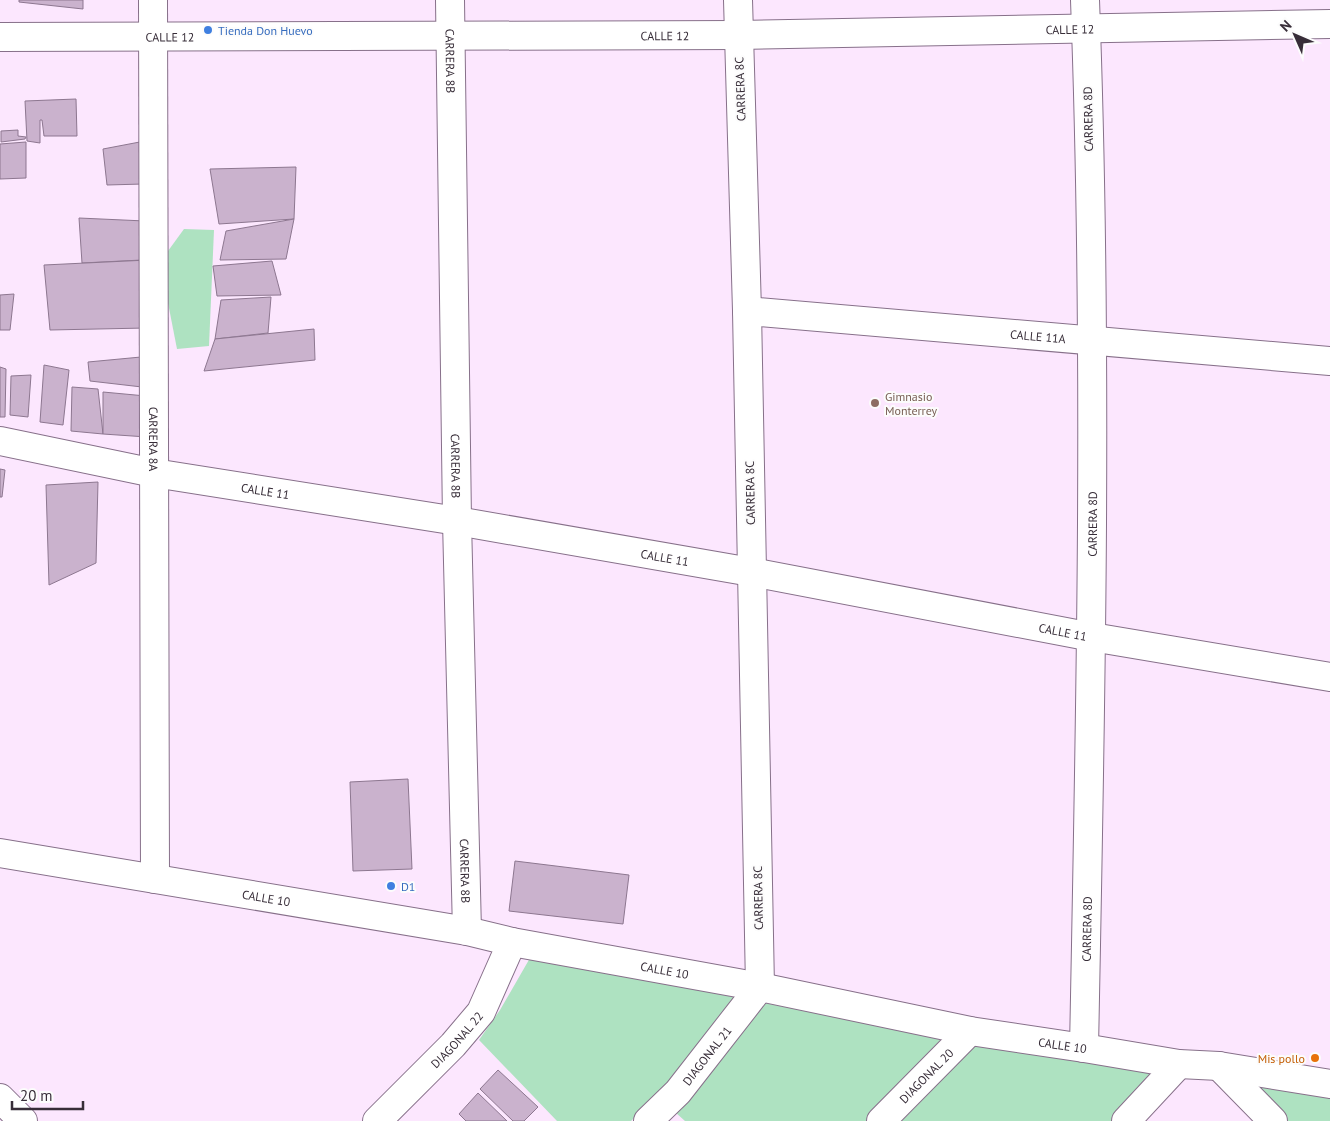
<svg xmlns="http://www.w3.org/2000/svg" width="1330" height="1121" font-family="'PT Sans',sans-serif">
<rect width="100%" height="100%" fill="#fce7fe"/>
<g fill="#aee2c1">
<polygon points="184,229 214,230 209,346 177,349 160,262"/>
<polygon points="530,958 948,1038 870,1121 685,1121 657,1096 631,1121 557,1121 479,1040 500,1010"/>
<polygon points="971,1036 1166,1067 1115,1121 888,1121"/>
<polygon points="1219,1066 1330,1084 1330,1121 1273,1121"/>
</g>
<g fill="#cab2cd" stroke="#8d7790">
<polygon points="19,0 83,0 83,9 19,2"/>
<polygon points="76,99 77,136 44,136 42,120 40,120 40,143 27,141 25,101"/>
<polygon points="18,130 18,136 26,137 25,139 1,142 1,131"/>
<polygon points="145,141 143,184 107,185 103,149"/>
<polygon points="26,142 26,178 0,179 0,144"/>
<polygon points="296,167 294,219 219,224 210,169"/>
<polygon points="79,218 145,221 142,260 82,263"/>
<polygon points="294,219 286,259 220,260 226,231"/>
<polygon points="148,260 146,328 50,330 44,265"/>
<polygon points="272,261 281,295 217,296 213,266"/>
<polygon points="14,294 10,330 0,330 0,295"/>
<polygon points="271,297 268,333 215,339 221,300"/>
<polygon points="314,329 315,360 204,371 215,339"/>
<polygon points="141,357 142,387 90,381 88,362"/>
<polygon points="44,365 69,370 63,425 40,422"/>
<polygon points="0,367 6,369 5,417 0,417"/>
<polygon points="31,375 28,417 10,415 11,376"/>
<polygon points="72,387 98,389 103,434 71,431"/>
<polygon points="103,392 146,396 147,437 103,434"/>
<polygon points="0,469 5,470 2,497 0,497"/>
<polygon points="98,482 96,563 49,585 46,485"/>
<polygon points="408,779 412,869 353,871 350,782"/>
<polygon points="515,861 629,875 623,924 509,911"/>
<polygon points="498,1070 538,1107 524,1121 513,1121 480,1089"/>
<polygon points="478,1093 507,1121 466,1121 459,1114"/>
</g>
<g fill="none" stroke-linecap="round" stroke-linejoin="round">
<g stroke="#87708a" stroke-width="30">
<g id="minor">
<path id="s1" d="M153,0L155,879"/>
<path id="s2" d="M450,0L457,521L467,931"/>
<path id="s3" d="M0,37L739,35L1330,24"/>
<path id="s4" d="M747,311L1330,361"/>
<path id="s5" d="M0,441L154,473L457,521L751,572L1092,637L1330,677"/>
<path id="s6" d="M0,853L467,931L512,942L760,987L970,1031L1084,1048L1179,1064L1219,1066L1330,1084"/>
<path id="s7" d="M1084,1048C1091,698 1098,349 1085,0"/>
<polyline points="1219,1066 1273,1121"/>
<polyline points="0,1098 23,1121"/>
<path id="s8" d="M377,1121L453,1045L481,1012L512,942"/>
<path id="s9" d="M648,1121L678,1092L760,987L747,311L738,0"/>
<path id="s10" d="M881,1121L970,1031"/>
<polyline points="1126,1121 1179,1064"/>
</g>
</g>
<use href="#minor" stroke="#fff" stroke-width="28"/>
</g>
<g fill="#3f7fe0" stroke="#fcfcfc" stroke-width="2">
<circle cx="208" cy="30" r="5"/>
<circle cx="391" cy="886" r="5"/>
</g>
<circle fill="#8d6e63" stroke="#fcfcfc" stroke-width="2" cx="875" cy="403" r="5"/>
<circle fill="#e8710a" stroke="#fcfcfc" stroke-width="2" cx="1315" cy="1058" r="5"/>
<g text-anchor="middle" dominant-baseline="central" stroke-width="4" stroke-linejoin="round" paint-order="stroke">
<g font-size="12" fill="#366cbe" stroke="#fcfcfc" text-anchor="start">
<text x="218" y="30">Tienda Don Huevo</text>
<text x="401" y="886">D1</text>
</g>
<g font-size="12" fill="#372d38" stroke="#fcfcfc">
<text stroke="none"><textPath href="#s3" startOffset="1070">CALLE 12</textPath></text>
<text stroke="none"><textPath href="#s3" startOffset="665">CALLE 12</textPath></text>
<text stroke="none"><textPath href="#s3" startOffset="170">CALLE 12</textPath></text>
<text stroke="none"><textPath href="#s2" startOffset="61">CARRERA 8B</textPath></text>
<text transform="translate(740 89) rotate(-92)">CARRERA 8C</text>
<text transform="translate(1088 119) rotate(-91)">CARRERA 8D</text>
<text stroke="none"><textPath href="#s4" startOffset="292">CALLE 11A</textPath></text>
<text stroke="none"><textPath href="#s1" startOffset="439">CARRERA 8A</textPath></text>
<text stroke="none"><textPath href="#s2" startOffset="466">CARRERA 8B</textPath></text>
<text stroke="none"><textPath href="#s5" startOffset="270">CALLE 11</textPath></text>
<text transform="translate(750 493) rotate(-91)">CARRERA 8C</text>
<text stroke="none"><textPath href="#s7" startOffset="524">CARRERA 8D</textPath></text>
<text stroke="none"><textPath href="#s5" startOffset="675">CALLE 11</textPath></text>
<text stroke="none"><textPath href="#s5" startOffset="1080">CALLE 11</textPath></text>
<text stroke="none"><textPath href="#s2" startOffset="871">CARRERA 8B</textPath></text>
<text stroke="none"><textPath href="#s6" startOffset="270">CALLE 10</textPath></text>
<text transform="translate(758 898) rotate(-91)">CARRERA 8C</text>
<text stroke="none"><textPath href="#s7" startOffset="119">CARRERA 8D</textPath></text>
<text stroke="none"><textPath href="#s6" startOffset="675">CALLE 10</textPath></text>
<text stroke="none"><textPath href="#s8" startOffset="114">DIAGONAL 22</textPath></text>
<text stroke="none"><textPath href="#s6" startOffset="1080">CALLE 10</textPath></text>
<text stroke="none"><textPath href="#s9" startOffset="88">DIAGONAL 21</textPath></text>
<text stroke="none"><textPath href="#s10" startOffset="64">DIAGONAL 20</textPath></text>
</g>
<g font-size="12" fill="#785e54" stroke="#fcfcfc" text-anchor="start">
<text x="885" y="396">Gimnasio<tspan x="885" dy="14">Monterrey</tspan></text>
</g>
<g font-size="12" fill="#c56008" stroke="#fcfcfc" text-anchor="end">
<text x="1305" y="1058">Mis pollo</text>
</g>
</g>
<g transform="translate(1295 35) rotate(315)" stroke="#fcfcfc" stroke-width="4" paint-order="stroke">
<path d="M0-4L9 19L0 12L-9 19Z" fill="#372d38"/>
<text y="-8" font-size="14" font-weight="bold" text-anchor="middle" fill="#372d38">N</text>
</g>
<path d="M12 1101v8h71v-8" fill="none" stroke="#372d38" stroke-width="2.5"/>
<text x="20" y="1101" font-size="15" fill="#372d38" stroke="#fcfcfc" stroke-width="4" paint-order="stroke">20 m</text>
</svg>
